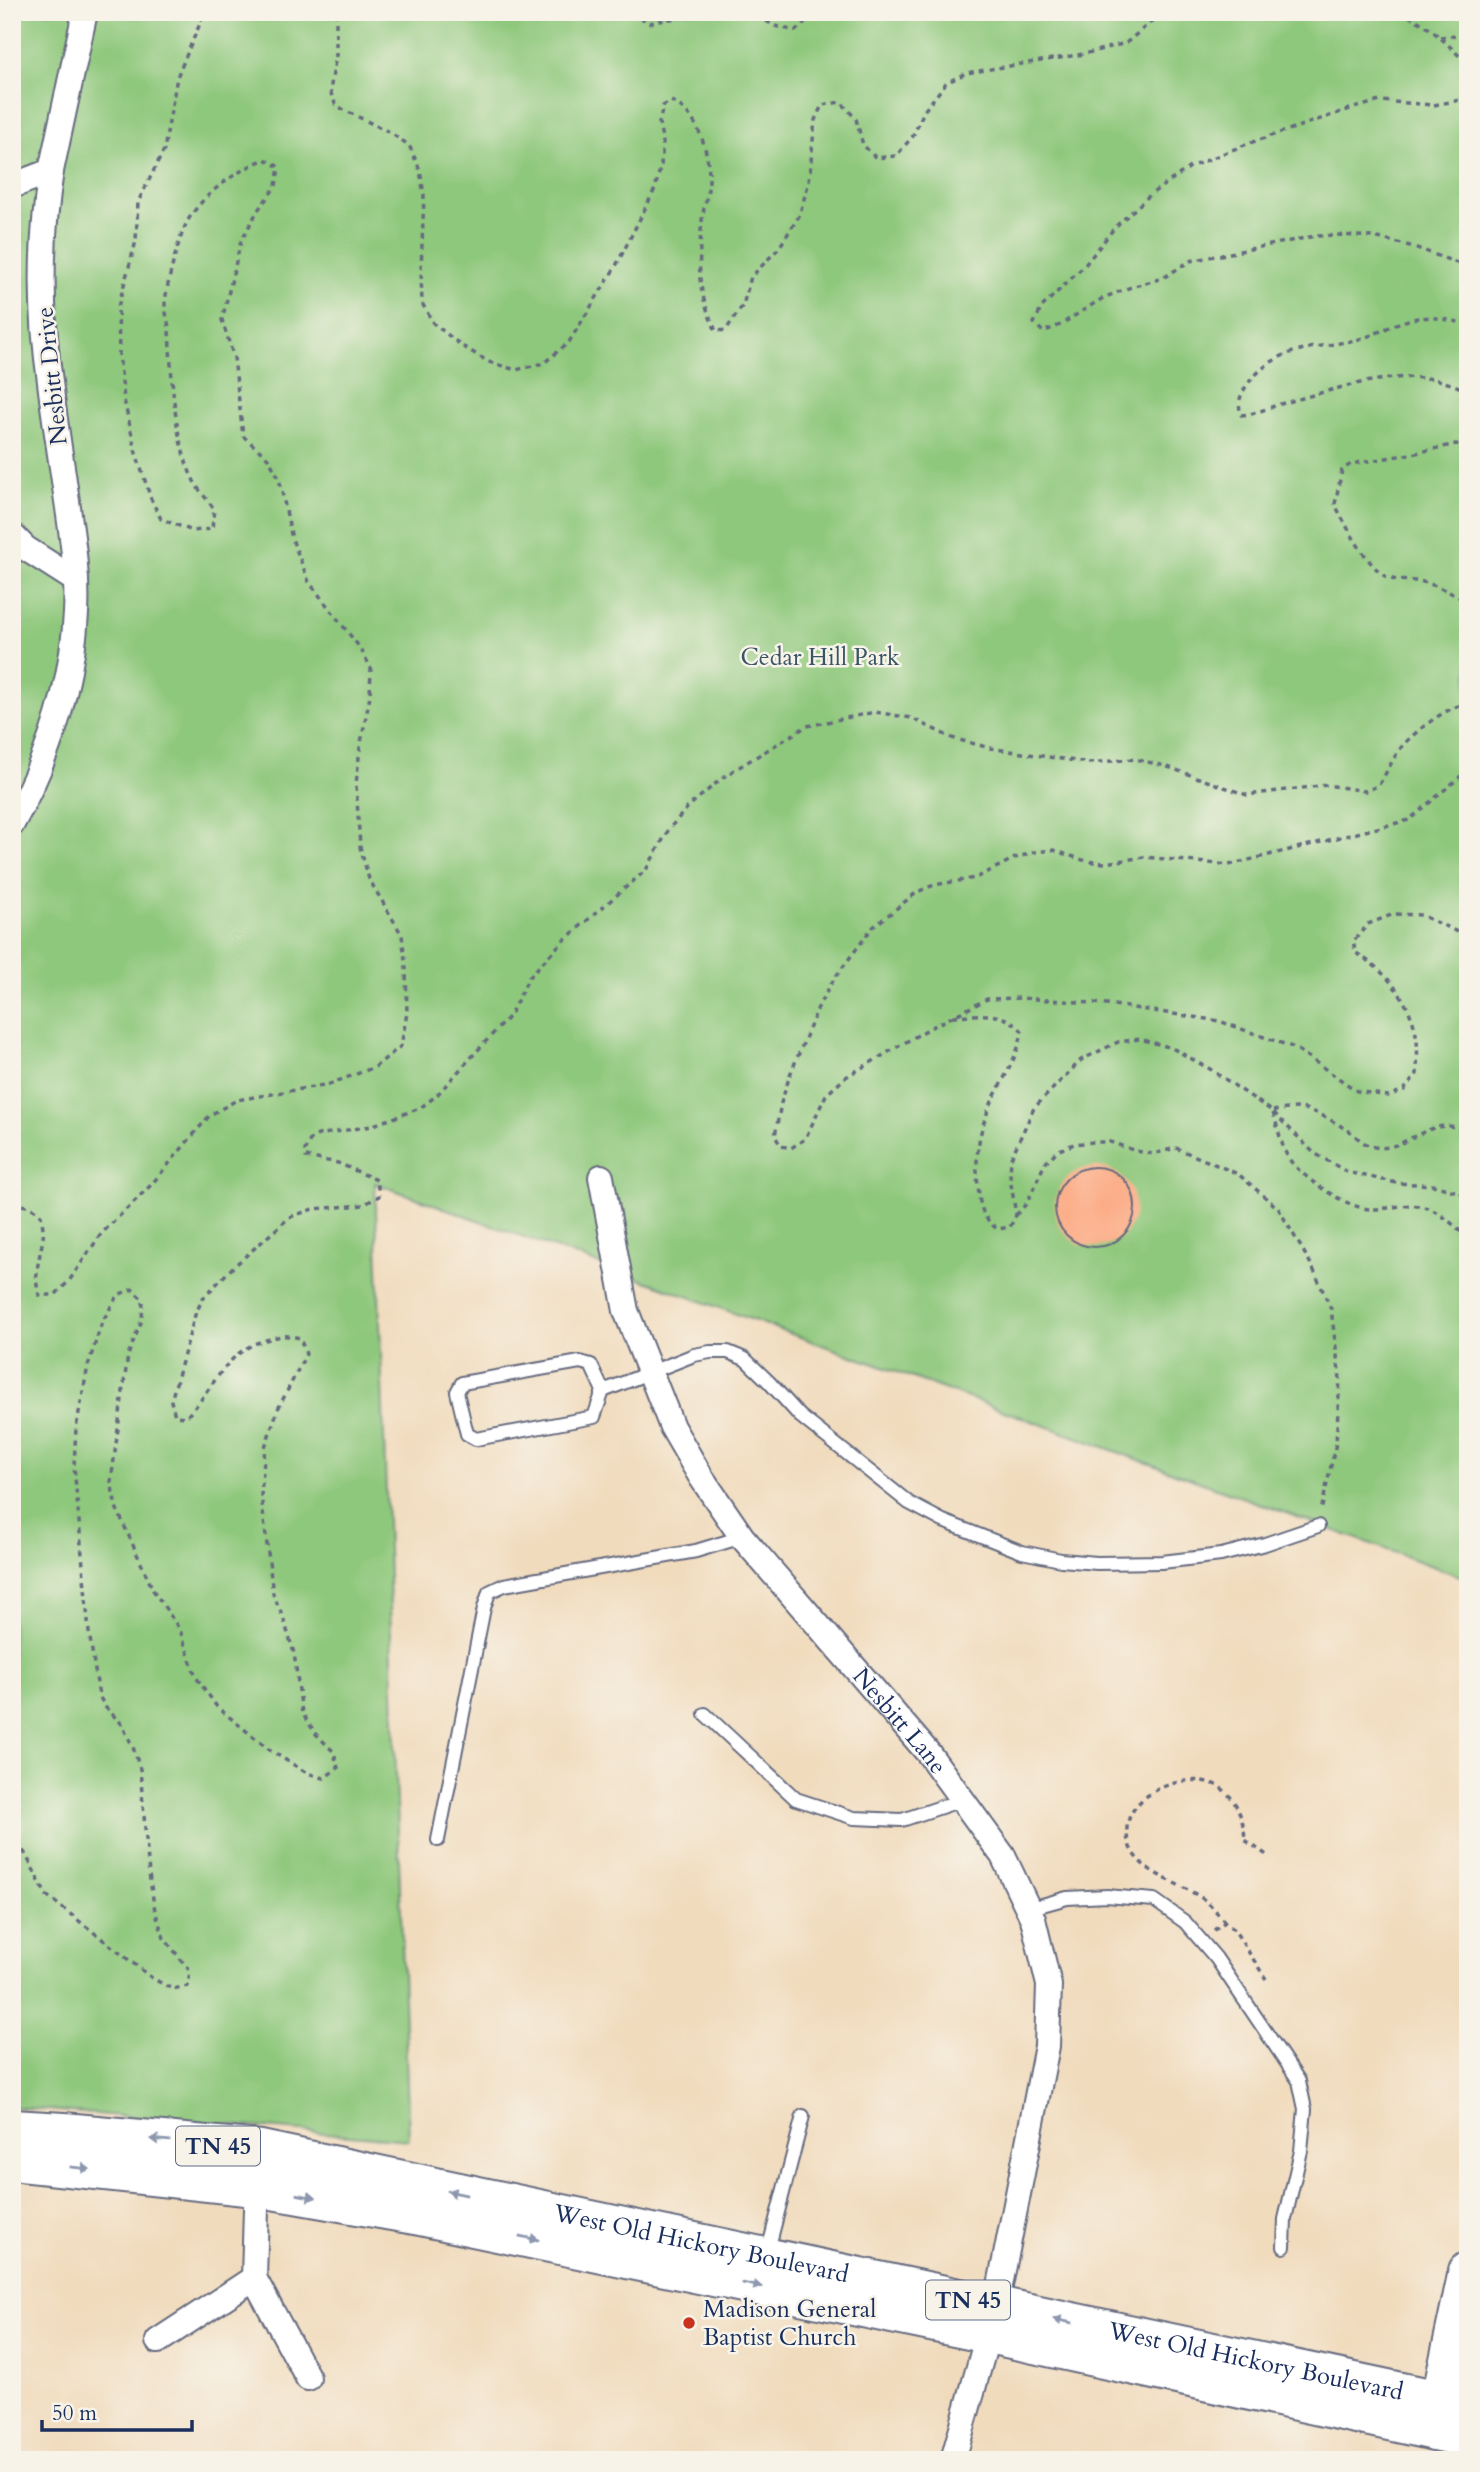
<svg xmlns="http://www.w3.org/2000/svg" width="1480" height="2472" font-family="Cardo,serif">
<rect width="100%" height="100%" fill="#f7f3e8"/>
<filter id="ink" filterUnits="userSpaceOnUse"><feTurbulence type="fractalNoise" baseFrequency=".0143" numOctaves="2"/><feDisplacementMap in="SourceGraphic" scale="14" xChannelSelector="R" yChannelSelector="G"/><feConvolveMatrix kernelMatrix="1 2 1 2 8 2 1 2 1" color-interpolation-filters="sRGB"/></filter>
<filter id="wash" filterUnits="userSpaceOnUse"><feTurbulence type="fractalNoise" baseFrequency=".00686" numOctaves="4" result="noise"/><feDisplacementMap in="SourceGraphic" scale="28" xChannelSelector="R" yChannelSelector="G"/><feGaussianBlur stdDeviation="1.57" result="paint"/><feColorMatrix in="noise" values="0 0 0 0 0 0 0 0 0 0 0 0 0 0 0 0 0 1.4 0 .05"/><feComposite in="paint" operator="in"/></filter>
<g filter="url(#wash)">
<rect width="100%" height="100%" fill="#f1dbbd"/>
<polygon fill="#8ec87c" stroke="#547c6d" stroke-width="2" points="12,12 1468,12 1468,1579 375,1183 409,2140 12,2107"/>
<g id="blocks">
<circle fill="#fcad88" cx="1095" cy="1207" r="40"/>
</g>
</g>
<g filter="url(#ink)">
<use href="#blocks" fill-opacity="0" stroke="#666b7f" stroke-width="2"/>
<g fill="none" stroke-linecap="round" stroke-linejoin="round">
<g stroke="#666b7f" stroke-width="16">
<g id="service">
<polyline points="603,1391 594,1417 476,1439 467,1434 457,1392 462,1383 580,1362 591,1365 603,1391 694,1355 710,1352 728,1352 745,1359 769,1382 800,1416 909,1503 943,1521 1022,1552 1061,1560 1097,1563 1162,1562 1221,1555 1265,1544 1318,1526"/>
<polyline points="705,1714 796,1799 854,1818 902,1820 962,1800"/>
<polyline points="438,1840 484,1608 489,1592 504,1585 696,1551 742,1537"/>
<polyline points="1028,1909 1067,1898 1107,1896 1154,1900 1185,1922 1216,1958 1299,2081 1305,2109 1301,2151 1285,2219 1284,2247"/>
<polyline points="767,2254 803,2116"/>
</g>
</g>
<g stroke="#666b7f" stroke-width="28">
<g id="minor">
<polyline points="12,186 51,171 85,12"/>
<polyline points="12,535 25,548 75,580"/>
<path d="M12,824C48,759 72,688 76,613C78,578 73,543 68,508C62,466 55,424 50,382C40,312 40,241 51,171"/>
<path id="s1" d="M601,1177L626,1311L672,1427L701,1477L742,1537L929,1754L1003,1856L1033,1919L1049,1985L1047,2046L996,2306L953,2460"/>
<polyline points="257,2174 254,2278 308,2378"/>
<polyline points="158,2341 254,2278"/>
</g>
</g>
<g stroke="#666b7f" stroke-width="42">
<g id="primary">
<path id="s2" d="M12,2129L64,2132L261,2150L1468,2406"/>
<polyline points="12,2161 255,2187 415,2215 988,2334 1467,2438"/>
</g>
</g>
<g stroke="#666b7f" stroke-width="42">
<g id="motorway">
<polyline points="1434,2431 1468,2271"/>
<polyline points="1466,2438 1468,2431"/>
</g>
</g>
<g stroke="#666b7f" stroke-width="3.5" stroke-dasharray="5 5" stroke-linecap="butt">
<path d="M336,12V55L330,91L336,106L387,131L409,145L420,170L424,195L421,270L422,303L433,323L462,346L489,362L516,370L544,363L569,342L616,266L655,189L661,165L663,143L659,123L663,106L671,101C698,112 710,154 709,181C708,192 705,203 703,213C700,234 699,258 700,279C702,297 708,314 716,331L726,330L743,305L751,277L779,248L799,216L809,182L815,120L822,105L841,102L856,119L863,145L876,158L896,156L913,136L924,111L946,83L966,73L1084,54L1126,43L1163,12"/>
<polyline points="632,12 649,23 702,13 739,13 757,16 775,26 795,31 804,24 805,12"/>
<polyline points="1289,12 1300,14 1310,12"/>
<path d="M1399,12C1427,22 1448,44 1468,65"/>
<polyline points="1440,37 1468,34"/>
<polyline points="1468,97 1460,100 1434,105 1380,101 1350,109 1247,144 1190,167 1151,194 1115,227 1085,265 1042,307 1034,323 1043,332 1060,325 1103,298 1131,287 1163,278 1190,261 1315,236 1337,235 1374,237 1414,247 1468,267"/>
<path d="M1468,324C1453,321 1435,316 1419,318C1399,320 1382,332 1363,338C1320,350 1283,342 1250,381C1241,393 1237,400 1241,415C1258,414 1271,406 1288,402C1332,390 1379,374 1426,378C1440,379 1455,386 1468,390"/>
<path d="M1468,447L1456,444L1416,453L1351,464L1342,470L1335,504C1344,523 1367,565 1385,576C1396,583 1411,579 1423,582C1439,586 1453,594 1468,602"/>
<path d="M1468,767L1461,776L1409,820L1229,865L1144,857L1105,863L1086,861L1053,850L1035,852L1015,858L976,878L934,885L917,892L872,928L834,979L819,1005L790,1075L781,1103L775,1136L781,1146L791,1148L805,1139L826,1095L846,1077L928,1029L987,999L1020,998L1107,1004L1219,1021L1295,1048L1357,1091L1388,1096L1404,1090L1417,1074C1417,1064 1418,1052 1417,1041C1413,1004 1387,971 1356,953L1353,942L1368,924L1394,914L1421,915L1468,937"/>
<path d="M953,1016C978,1015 1005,1010 1022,1031C1018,1060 999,1083 988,1111C978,1135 975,1160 978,1186C980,1206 981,1216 997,1229L1010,1227L1016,1215L1010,1177L1011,1158L1034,1108L1081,1060L1118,1042L1140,1039L1172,1048L1210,1069L1272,1111L1314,1153L1347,1172L1397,1183L1433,1185L1468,1195"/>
<path d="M1273,1111C1281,1110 1291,1108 1300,1108C1315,1110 1336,1123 1349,1131C1355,1135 1363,1144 1371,1146C1405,1157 1429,1110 1468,1132"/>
<path d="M1273,1113C1278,1127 1281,1146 1289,1159C1303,1178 1346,1208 1370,1209C1388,1210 1406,1202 1424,1207C1441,1211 1455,1227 1468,1238"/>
<path d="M12,1206C25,1204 31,1206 41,1215C42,1222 44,1230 43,1238C40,1258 33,1275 39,1295H55L69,1281L101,1234L151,1185L210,1115L237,1100L330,1084L375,1067L401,1046L407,1013L406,968L402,935L369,879L360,847L356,784L360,748L370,696L371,668L360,648L309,582L292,539L279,478L268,458L243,436L234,358L222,320L241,241L258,210L276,186L279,167L265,159C238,170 206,192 190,217C180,231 166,286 165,304C165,313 169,322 169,331C172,377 173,442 195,483C200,492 208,500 214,509L212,529L193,531L161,519L151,499L136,453L124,400L119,354L118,307L136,241L138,202L164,150L177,77L205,12"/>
<polyline points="1016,1215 1027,1203 1045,1163 1057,1151 1074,1144 1093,1142 1110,1142 1136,1151 1153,1154 1176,1148 1238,1174 1278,1208 1312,1266 1331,1309 1340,1379 1336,1443 1321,1511"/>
<path d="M12,1834L26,1855L46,1895L152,1978L172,1989L188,1986L190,1971L164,1938L155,1911L149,1874L140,1769L133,1747L121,1723L106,1708L99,1696L89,1632L74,1466L76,1428L88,1366L102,1322L118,1295L132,1289L143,1300L142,1320L128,1355L125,1376L111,1482L116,1507L153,1590L180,1630L196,1677L217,1707L271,1751L307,1773L324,1778L338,1768L334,1752L316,1734L302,1713L294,1653L283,1617L273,1594L261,1495L265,1447L278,1409L306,1354L300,1338C284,1334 279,1336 263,1341C224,1352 213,1391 186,1417L175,1416L171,1401L195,1315L203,1298L232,1268L290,1217L313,1209L363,1205L379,1196L377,1180L338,1163L306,1157L305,1150L310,1140L318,1135L371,1126L420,1108L436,1096L510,1015L529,977L562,942L646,870L669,829L689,806L726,775L807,726L875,712L911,718L952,738L990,748L1089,763L1135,759L1165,766L1247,795L1327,785L1365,791L1378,786C1387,773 1394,755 1404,744C1415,732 1452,702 1468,705"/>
<path d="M1225,1922C1219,1915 1213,1907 1207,1902C1182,1881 1131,1874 1127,1835C1123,1794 1185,1770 1216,1785C1236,1795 1244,1820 1245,1840L1268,1856"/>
<polyline points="1214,1930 1225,1922 1235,1931 1266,1979"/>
</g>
<use href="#service" stroke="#fff" stroke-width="12"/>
<use href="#minor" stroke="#fff" stroke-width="24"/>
<use href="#primary" stroke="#fff" stroke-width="38"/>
<use href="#motorway" stroke="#fff" stroke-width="38"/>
</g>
<defs><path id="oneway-solid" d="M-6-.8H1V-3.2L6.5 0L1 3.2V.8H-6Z" transform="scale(1.75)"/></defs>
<g fill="#8d97ae">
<use href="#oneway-solid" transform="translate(160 2140) rotate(-175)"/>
<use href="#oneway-solid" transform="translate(80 2168) rotate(6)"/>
<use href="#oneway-solid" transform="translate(457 2193) rotate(-168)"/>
<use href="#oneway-solid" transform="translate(306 2196) rotate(10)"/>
<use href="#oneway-solid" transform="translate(529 2238) rotate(12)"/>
<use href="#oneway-solid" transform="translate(752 2285) rotate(12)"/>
<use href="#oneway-solid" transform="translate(1063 2321) rotate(-168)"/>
</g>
</g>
<circle fill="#c8321e" stroke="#f7f3e8" stroke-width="2.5" cx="689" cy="2323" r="7"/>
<g text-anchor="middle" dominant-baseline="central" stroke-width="5" stroke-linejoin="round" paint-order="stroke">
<g fill="#f7f3e8" stroke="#5d6a87" stroke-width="2">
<rect x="176" y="2126.5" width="84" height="39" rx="5"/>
<rect x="926" y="2280.5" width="84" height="39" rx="5"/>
</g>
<g font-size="23" font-weight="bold" fill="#1b2f5e">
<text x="218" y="2146">TN 45</text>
<text x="968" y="2300">TN 45</text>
</g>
<g font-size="24" fill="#1b2f5e" stroke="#f7f3e8">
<text transform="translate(52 376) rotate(-96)">Nesbitt Drive</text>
<text stroke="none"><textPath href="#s1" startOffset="634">Nesbitt Lane</textPath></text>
<text stroke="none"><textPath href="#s2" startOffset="700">West Old Hickory Boulevard</textPath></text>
<text stroke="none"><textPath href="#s2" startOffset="1267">West Old Hickory Boulevard</textPath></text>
</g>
<g font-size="24" fill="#385566" stroke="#f7f3e8">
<text x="820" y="657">Cedar Hill Park</text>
</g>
<g font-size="24" fill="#1b2f5e" stroke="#f7f3e8" text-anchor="start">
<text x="703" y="2309">Madison General<tspan x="703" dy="28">Baptist Church</tspan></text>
</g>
</g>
<rect width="1480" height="2472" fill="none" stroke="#f7f3e8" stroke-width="42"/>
<path d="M42 2420v10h150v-10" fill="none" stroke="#1b2f5e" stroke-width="3.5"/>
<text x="52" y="2420" font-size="21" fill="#1b2f5e" stroke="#f7f3e8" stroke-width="5" paint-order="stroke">50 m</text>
</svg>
